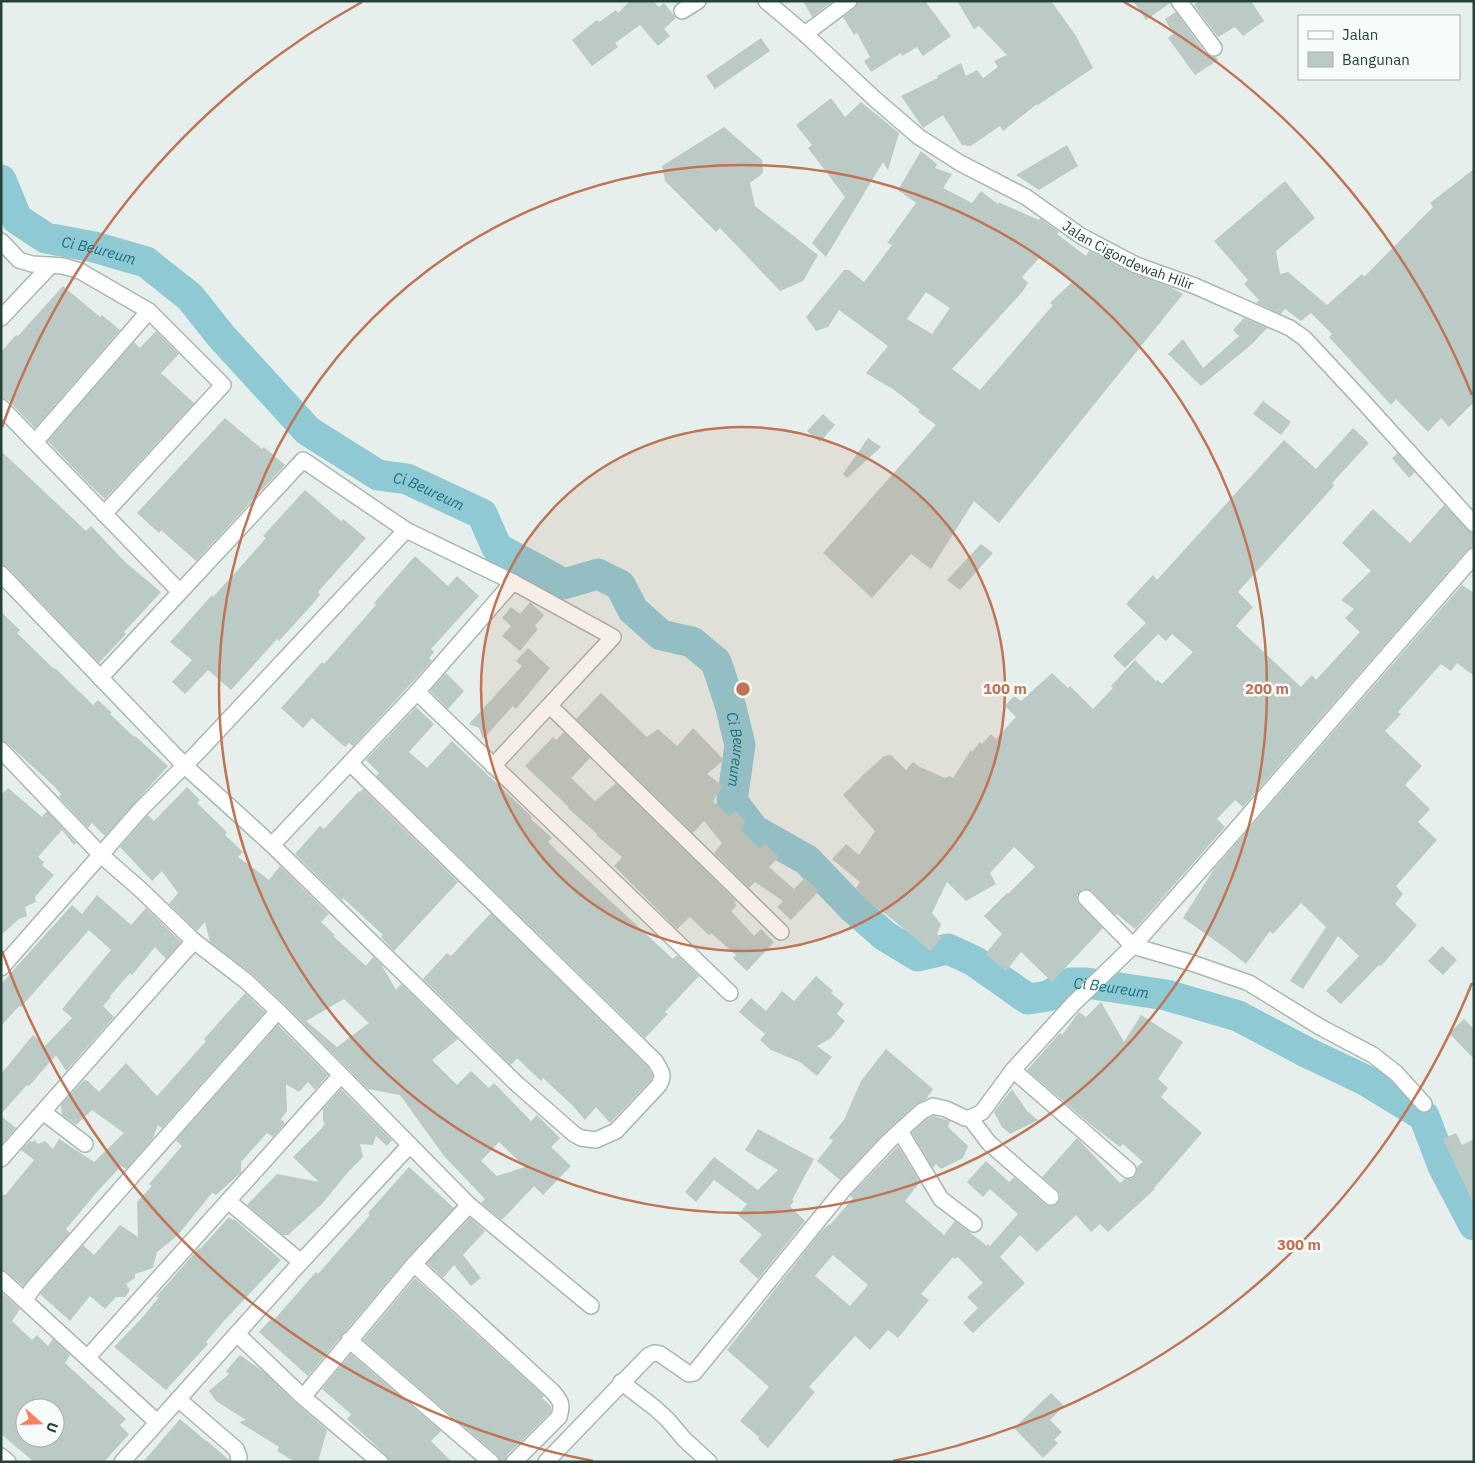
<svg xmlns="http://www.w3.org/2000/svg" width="1475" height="1463" font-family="'IBM Plex Sans',sans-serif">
<rect width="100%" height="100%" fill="#e6efeb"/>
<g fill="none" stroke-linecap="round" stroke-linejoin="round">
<path stroke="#8ec9d4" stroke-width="31" id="s1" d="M1,180L17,219L46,238L94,247L146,262L190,297L221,336L308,431L378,475L407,479L482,514L497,548L564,584L598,574L620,585L633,610L661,635L692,642L716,662L730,704L740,745L732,801L754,830L807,860L852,907L885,936L918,956L948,949L974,961L1028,999L1048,996L1071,983H1086L1166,995L1238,1016L1308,1053L1365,1080L1424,1116L1443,1166L1474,1225"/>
</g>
<g fill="#bbcac4" fill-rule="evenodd">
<polygon points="630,1 653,1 659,7 664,3 676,18 664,29 670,36 658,46 640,25 615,43 618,47 592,66 572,40 597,20 599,22 616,10 618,13"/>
<polygon points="803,1 833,1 812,17"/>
<polygon points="858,1 925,1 951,36 923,56 917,47 902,56 901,53 871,72 864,61 870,57 857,33 854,35 843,17 855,8"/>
<polygon points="957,1 1051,1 1076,36 1093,68 1038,105 1037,104 1003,131 1000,126 971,146 962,145 943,115 923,128 901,96 938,78 937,76 961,63 966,76 977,70 983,78 998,67 994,61 1007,55 979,26 974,29"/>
<polygon points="1133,1 1170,1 1170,3 1146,20"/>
<polygon points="1199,1 1251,1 1264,21 1243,36 1235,27 1218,37 1194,5"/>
<polygon points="1176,12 1206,54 1211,57 1216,57 1218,60 1195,75 1168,38 1173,34 1165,19"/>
<polygon points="761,38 770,51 715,89 706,76"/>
<polygon points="831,98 845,117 861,102 899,133 888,170 883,162 826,257 812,243 845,197 808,148 812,145 796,125"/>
<polygon points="724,127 762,160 763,173 750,183 755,206 818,255 803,281 780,291 720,228 716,232 665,181 662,166"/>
<polygon points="1067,145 1078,166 1039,190 1016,175"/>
<path d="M921,151L937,164L935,168L952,174L943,188L972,203L981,191L999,205L998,202L1039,220L1040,218L1059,232L1057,234L1086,256L1089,251L1132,273L1170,287L1183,294L999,523L974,501L931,569L911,554L872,598L823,553L936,425L918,412L920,410L889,386V387L866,373L888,346L839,310L828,327L816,331L806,317L844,270H849L864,282L892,245L887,243L916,203L898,190ZM1041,256L1072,282L1050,303L1053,305L980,390L952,369L1023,291L1028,283L1022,277ZM926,292L950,308L932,334L907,319Z"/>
<polygon points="1474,169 1474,402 1449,427 1441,418 1428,432 1396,399 1391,405 1329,337 1332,334 1311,313 1301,321 1285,309 1281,314 1256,303 1259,300 1244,284 1248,280 1214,241 1285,181 1315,218 1276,251 1280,274 1288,272 1327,305 1362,274 1364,277 1433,207 1430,203"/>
<polygon points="63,286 100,317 102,315 120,330 35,428 8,400 1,398 1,352 16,335 18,336"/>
<polygon points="1244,318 1267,328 1252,344 1201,386 1168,354 1183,339 1203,368 1239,336 1233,330"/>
<polygon points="156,331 179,354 161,373 194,403 105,499 88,483 48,441 134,342 140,348"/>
<polygon points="1263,401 1291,422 1281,435 1253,414"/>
<polygon points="823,414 835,425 820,442 807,431"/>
<polygon points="225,418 262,449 264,447 285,465 196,561 161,530 159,533 137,513"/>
<polygon points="1353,428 1369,443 1332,483 1334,486 1238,592 1253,607 1236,626 1301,687 1312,675 1316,680 1360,632 1345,618 1354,609 1341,600 1371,571 1342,543 1373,509 1410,543 1444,505 1474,535 1474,547 1467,550 1243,807 1235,800 1217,819 1225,827 1135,929 1117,914 1115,915 1092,891 1083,889 1077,895 1077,901 1103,928 1052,982 1021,952 1006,971 985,954 1002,934 984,916 1007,893 1008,894 1035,867 1033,865 1035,864 1033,865 1014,847 990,873 996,884 966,901 947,882 932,913 941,924 937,934 942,938 930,951 891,918 865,899 856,888 860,882 832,859 846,844 859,855 875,831 843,795 864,774 884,756 891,755 906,770 913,762 920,767 945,778 950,776 953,778 971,750 972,752 980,742 982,744 991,734 996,739 1016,717 1005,706 1014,696 1021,701 1052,673 1068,688 1070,686 1093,709 1113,688 1111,686 1135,660 1156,681 1158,680 1162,684 1193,652 1172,634 1166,641 1158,634 1125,668 1113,656 1146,623 1126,604 1153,575 1157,580 1284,440 1316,469"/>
<polygon points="868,438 881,447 847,478 843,474"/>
<polygon points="1,451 86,531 91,526 126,563 161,592 124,632 126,634 99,663 8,568 1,565"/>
<polygon points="1398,453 1415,472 1409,478 1392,458"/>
<polygon points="305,490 341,521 343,519 366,538 318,592 320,595 310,607 279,641 277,639 231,690 208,670 185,694 172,682 192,660 170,642 212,595 213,597 244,563 266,538 263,536"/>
<polygon points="981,544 993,553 960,590 947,580"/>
<polygon points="415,556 448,586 457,576 479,596 431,649 434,652 429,658 432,661 353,746 349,743 345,747 312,718 303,728 281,708 322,662 324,664 354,630 376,605 374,603"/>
<polygon points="1462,585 1474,593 1474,676 1457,663 1451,671 1441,664 1398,712 1401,714 1385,731 1422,766 1405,785 1430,809 1418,822 1437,840 1396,886 1403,894 1395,904 1417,925 1381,966 1379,965 1341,1004 1326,991 1359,956 1338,936 1303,989 1290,981 1326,927 1301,903 1273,934 1270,931 1246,964 1227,949 1183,918 1214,869"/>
<polygon points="530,602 544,615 535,626 538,629 520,651 502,636 511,626 502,618 511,607 520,614"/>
<polygon points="1,612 20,630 17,633 54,669 55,668 93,705 98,700 112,713 110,714 134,737 135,736 168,766 105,836 92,823 88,828 59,797 61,794 55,787 8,744 1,741"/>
<polygon points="528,648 550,668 516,709 513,706 483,739 479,728 469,724 522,666 516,661"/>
<polygon points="446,673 464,691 448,709 430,691"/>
<polygon points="601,693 647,737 658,729 677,746 693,728 724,760 707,774 723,786 713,801 729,816 736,811 745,821 741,830 760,849 765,844 779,857 769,867 794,889 805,878 819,891 791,920 777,907 783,901 755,882 749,888 714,853 722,843 704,821 693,833 576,719"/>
<polygon points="416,707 434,724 409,752 427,768 452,741 532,817 531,819 552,838 548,842 562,856 673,959 677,955 699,976 665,1012 668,1014 645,1038 376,776 379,773 366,760"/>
<polygon points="564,732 590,758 571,778 595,801 616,783 736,901 734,903 737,905 731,911 754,936 761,929 774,942 747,971 733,958 736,955 711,933 709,935 690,917 677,929 614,866 622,857 596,835 597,834 568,808 569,807 525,766 553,737 556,740"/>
<path d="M187,787L200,800L197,803L227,832L225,835L243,852L238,857L269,880L280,866L329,914L321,922L335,935L333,936L366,966L373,957L381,964L396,990L401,984L458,1039L432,1060L457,1085L471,1071L489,1088L494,1083L531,1121L537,1115L560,1138L551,1147L571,1166L543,1195L534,1186L502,1220L498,1217L481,1203L485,1199L444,1156L400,1095L368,1089L284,1004L252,974L210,942L205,922L197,931L169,904L178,893L162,871L152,881L120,847L148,815L154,821ZM344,999L369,1023L337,1047L306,1021ZM499,1142L525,1167L497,1176L481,1161Z"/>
<polygon points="8,788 42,817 47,811 76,843 74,845 62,830 38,857 44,862 42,865 54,875 35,897 36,902 25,907 27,916 19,919 1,935 1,795"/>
<polygon points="363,789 458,882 394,951 381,937 383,935 343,898 342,900 295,854 320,826 324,829 359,791 360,792"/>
<polygon points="97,895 131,925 146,908 181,942 166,959 155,947 132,975 130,973 110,996 111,997 103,1006 114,1017 66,1071 56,1055 29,1086 27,1085 1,1114 1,1074 33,1035 45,1046 72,1018 62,1009 111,950 89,930 21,1007 19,1006 1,1026 1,984 72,905 82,914"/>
<polygon points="491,913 648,1067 651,1072 653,1076 651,1080 610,1123 596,1107 585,1120 573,1106 543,1078 541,1081 517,1058 511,1065 423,979 447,953 451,956"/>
<polygon points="1442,946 1457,960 1443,975 1428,961"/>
<polygon points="816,976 833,991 831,993 844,1004 837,1014 845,1021 831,1038 817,1046 832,1057 817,1076 800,1062 771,1050 760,1040 765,1034 739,1012 751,998 766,1011 782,991 794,1001"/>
<polygon points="245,993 265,1012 162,1128 158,1125 152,1140 126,1169 121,1166 97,1192 66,1229 70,1233 23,1286 7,1272 1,1270 1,1196 6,1194 34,1160 21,1150 30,1141 32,1142 34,1140 38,1144 45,1141 53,1149 59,1139 94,1162 124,1133 92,1110 76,1125 62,1115 61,1105 84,1080 88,1081 99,1092 126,1063 157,1096 184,1066 206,1041 204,1039"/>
<path d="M1101,1002L1124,1042L1141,1015L1183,1042L1158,1079L1168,1088L1161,1097L1202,1133L1154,1188L1155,1189L1108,1232L1100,1224L1091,1232L1076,1215L1037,1252L1020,1235L1000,1257L1025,1283L973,1333L963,1323L978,1308L967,1297L983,1283L958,1257L955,1259L953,1257L921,1294L929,1300L898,1338L888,1330L870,1350L855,1336L809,1387L815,1392L768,1448L758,1439L759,1437L740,1421L769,1387L727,1350L819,1234L829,1224L830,1225L853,1198L850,1196L898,1146L920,1182L905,1201L944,1235L955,1221L987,1246L988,1244L990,1246L1018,1214L990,1189L983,1197L967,1182L986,1161L1009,1182L1014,1177L1045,1204L1050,1206L1058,1203L1060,1199V1194L1057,1190L1042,1177L1077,1138L1120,1183L1125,1179H1131L1135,1176L1137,1167L1143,1162L1123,1144L1120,1147L1090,1124L1027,1070L1060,1033L1062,1035L1079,1012L1086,1017ZM833,1255L868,1285L850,1306L815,1276Z"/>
<polygon points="1464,1019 1474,1029 1474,1059 1449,1033"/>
<polygon points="278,1025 328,1075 315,1090 308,1082 299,1092 286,1084 287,1111 281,1119 285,1123 273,1137 267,1133 241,1162 241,1173 237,1176 216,1195 212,1193 177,1236 157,1252 153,1268 135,1274 135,1278 126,1284 130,1290 125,1297 116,1297 105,1309 90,1296 70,1321 40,1294 83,1245 94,1255 120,1225 138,1237 137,1202 152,1186 149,1184 182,1146 176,1140"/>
<polygon points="886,1049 933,1089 926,1099 916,1104 882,1135 840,1180 817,1161 833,1141 829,1138 844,1120 861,1081"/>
<polygon points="341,1089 392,1140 387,1146 376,1136 373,1145 360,1144 363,1157 348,1172 322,1204 288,1235 283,1235 247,1205 277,1174 319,1182 293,1157 322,1128 325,1124 323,1121 323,1109"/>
<polygon points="1012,1089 1027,1111 1038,1120 1010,1134 1002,1127 994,1112"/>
<polygon points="1,1116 16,1128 1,1145"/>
<polygon points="934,1116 950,1121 948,1127 968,1146 963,1158 941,1169 936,1164 933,1168 912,1133 927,1119"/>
<polygon points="758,1129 814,1159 792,1200 794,1201 790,1206 805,1221 758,1279 739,1261 762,1235 738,1215 747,1204 714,1180 696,1202 685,1192 714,1157 758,1190 778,1170 745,1150"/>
<polygon points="1456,1133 1462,1145 1474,1139 1474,1205 1443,1139"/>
<polygon points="409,1167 454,1208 407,1258 308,1376 259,1332 271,1319 273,1321 316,1272 318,1274 333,1257 370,1215 368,1213"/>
<polygon points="229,1217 233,1220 234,1219 281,1260 224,1321 206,1342 208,1344 166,1390 114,1347 141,1319 159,1297 156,1297 199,1248 200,1249"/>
<polygon points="470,1218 485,1231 463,1255 481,1278 471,1286 454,1265 443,1278 427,1263"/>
<polygon points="415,1278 544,1396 542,1398 551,1406 551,1412 507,1455 505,1462 500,1462 497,1455 363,1340"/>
<path d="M1,1292L20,1309L12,1321L32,1340L37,1335L48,1346L53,1339L70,1355L65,1363L126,1419L120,1425L129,1434L104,1462H34L1,1434ZM25,1408H55V1438H25Z"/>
<polygon points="351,1354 441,1431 431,1441 452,1462 389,1462 386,1455 347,1419 351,1414 322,1389"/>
<polygon points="240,1355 265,1373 297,1404 327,1430 318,1462 295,1462 277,1451 279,1447 239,1422 246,1420 216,1401 209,1391 229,1374 226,1371"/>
<polygon points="1051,1393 1064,1406 1050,1420 1062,1432 1054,1440 1058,1443 1043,1458 1014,1428"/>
<polygon points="180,1419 206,1441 206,1440 229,1460 229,1462 143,1462"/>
</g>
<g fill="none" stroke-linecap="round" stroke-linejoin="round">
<g stroke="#a8b8b2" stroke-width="18">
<g id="minor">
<path id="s2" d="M766,1L805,34L876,100L919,137L960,163L1026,197L1081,236L1136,265L1195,286L1290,328L1304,338L1360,398L1474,524"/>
<polyline points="1179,1 1214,48"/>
<polyline points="682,11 698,1"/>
<polyline points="805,34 849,1"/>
<polyline points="1,241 19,260 32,264 63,266 80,271 149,311 223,385 104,514"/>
<polyline points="1,318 51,265"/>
<polyline points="1,407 180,592"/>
<polyline points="35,442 149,311"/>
<path d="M1,574L185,766L272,845L517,1084L574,1134L581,1138L596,1140L616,1131L659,1085C665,1075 661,1071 655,1061L350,763"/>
<polyline points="100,678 303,460 406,530 513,582 613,637 493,766"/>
<polyline points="417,692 730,993"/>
<polyline points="550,706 781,932"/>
<polyline points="1,750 101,855 141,890 194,941 246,981 278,1011 469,1205 591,1306"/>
<polyline points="272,845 417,692 513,582"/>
<polyline points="1086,898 1133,946 1195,964 1249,983 1320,1027 1373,1055 1396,1073 1424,1104"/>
<polyline points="1,968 141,809 198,752 406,530"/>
<polyline points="1013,1070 1128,1170"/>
<polyline points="43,1112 85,1144"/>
<polyline points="970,1118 989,1143 1051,1197"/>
<polyline points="900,1131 941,1199 974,1224"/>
<polyline points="1,1159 194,941"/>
<polyline points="228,1201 301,1262"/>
<path d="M414,1264L552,1391C561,1401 563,1404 559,1417L514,1462"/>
<polyline points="1,1279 157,1422"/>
<polyline points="25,1300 33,1288 278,1011"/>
<polyline points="237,1334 303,1397 380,1462"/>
<polyline points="349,1340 491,1462"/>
<polyline points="88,1357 341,1075"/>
<polyline points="621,1382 655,1408 668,1420 684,1439 709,1462"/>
<polyline points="303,1397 414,1264 469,1205"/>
<polyline points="178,1399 236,1449 239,1457 238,1462"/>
<polyline points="1,1456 8,1462"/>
<polyline points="122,1462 301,1262 410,1145"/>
<polyline points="546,1462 648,1356 654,1353 660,1354 689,1374 694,1373 843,1190 888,1142 922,1111 933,1106 946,1109 965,1118 970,1118 982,1112 1013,1070 1073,1004 1133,946 1227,840 1474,556"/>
</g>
</g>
<use href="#minor" stroke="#fff" stroke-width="15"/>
</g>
<circle cx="743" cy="689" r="262" fill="#c07456" fill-opacity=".12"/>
<g fill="none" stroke="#c07456" stroke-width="2.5">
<circle cx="743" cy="689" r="262"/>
<circle cx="743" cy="689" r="524"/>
<path d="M1472 983A786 786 0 0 1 893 1461M593 1461A786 786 0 0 1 2 951M2 427A786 786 0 0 1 362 2M1124 2A786 786 0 0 1 1472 395"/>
</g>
<g text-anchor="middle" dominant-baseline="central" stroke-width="5" stroke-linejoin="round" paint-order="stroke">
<g font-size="14" fill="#24423a" stroke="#f7fbf9">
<text stroke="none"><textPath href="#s2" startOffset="446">Jalan Cigondewah Hilir</textPath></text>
</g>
<g font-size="15" font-style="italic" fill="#1c6f80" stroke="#f7fbf9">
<text stroke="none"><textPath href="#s1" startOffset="131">Ci Beureum</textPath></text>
<text stroke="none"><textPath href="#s1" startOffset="551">Ci Beureum</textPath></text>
<text stroke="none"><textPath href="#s1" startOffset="1002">Ci Beureum</textPath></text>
<text stroke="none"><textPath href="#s1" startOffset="1512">Ci Beureum</textPath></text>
</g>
</g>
<circle cx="743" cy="689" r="8" fill="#c07456" stroke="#f7fbf9" stroke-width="2.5"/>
<g font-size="15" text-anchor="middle" font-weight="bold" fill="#c07456" stroke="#f7fbf9" stroke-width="5" stroke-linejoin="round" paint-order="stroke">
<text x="1005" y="694">100 m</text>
<text x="1267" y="694">200 m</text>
<text x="1299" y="1250">300 m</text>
</g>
<rect width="1475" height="1463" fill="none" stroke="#24423a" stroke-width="5"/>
<rect x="1298" y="15" width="162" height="65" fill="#f7fbf9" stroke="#a3b1ad"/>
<rect x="1308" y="31" width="25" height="8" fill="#ffffff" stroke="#a3b1ad"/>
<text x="1342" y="40" font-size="15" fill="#24423a">Jalan</text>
<rect x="1308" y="52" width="25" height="15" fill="#bbcac4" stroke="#a3b1ad"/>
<text x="1342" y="65" font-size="15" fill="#24423a">Bangunan</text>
<g transform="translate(40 1423) rotate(110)"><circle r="24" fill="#f7fbf9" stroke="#a3b1ad"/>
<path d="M0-4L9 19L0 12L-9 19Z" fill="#f4845f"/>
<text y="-8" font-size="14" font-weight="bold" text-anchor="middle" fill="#24423a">U</text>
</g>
</svg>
